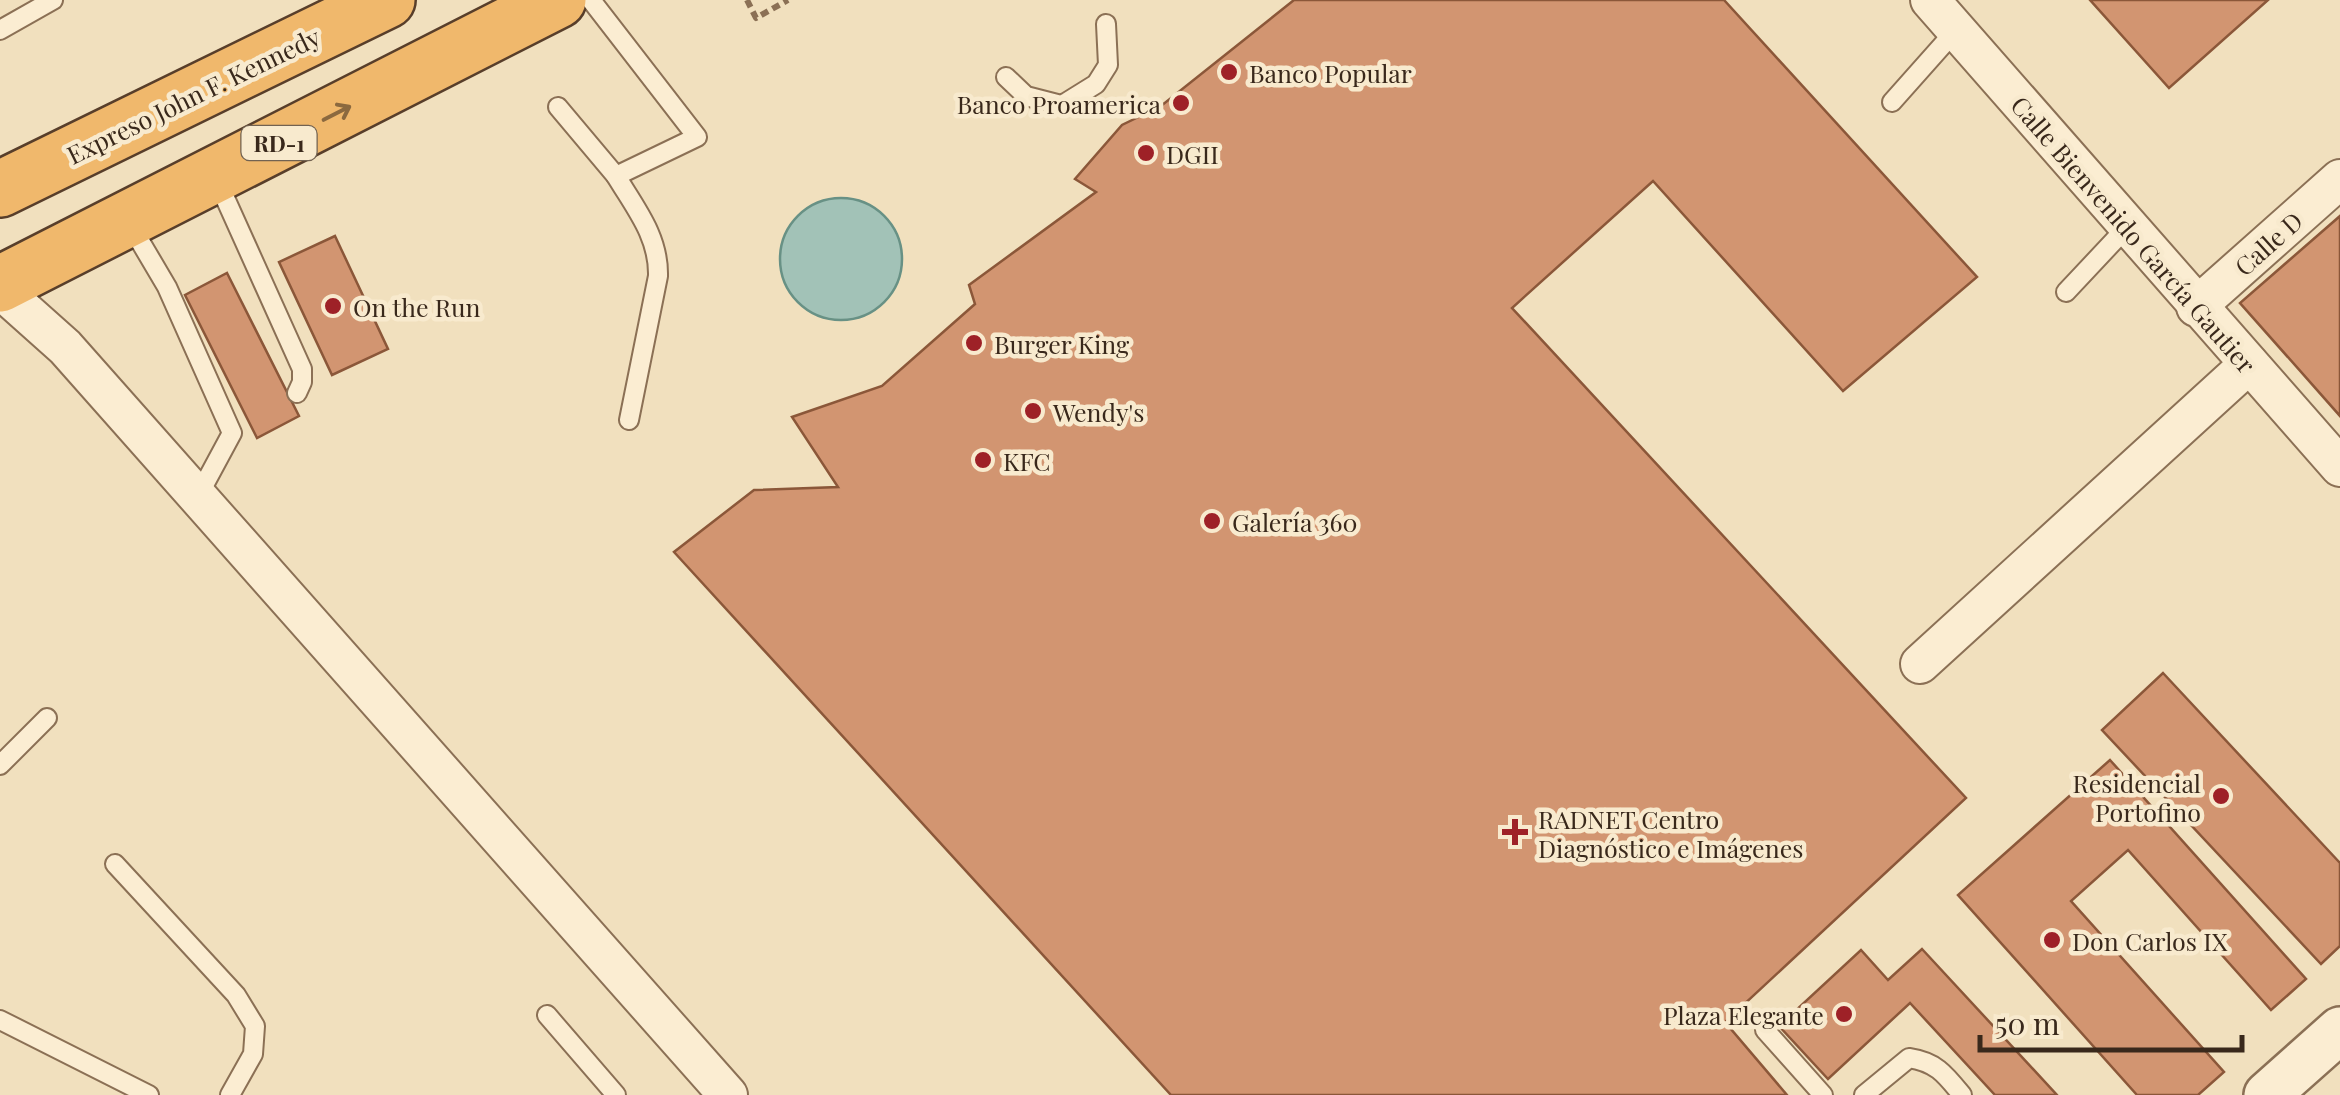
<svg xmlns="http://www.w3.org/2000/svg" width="2340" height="1095" font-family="'Playfair Display',serif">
<rect width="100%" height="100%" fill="#f1e0be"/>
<circle fill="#a2c2b7" stroke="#689185" stroke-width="2.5" cx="841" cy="259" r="61"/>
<g fill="#d29571" stroke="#8b5739" stroke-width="2.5">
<polygon points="1294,0 1724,0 1977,277 1843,391 1653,181 1512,308 1966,798 1725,1022 1787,1095 1171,1095 674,552 754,490 838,487 792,417 882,386 975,304 969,285 1096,192 1075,179 1122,125 1161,106"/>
<polygon points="2090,0 2268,0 2169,88"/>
<polygon points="2340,216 2340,416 2240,303"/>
<polygon points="335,236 388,349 332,375 279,262"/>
<polygon points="227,273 299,416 257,438 185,295"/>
<polygon points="2163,673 2340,863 2340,946 2321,964 2102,730"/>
<polygon points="2110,760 2306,979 2271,1010 2128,850 2071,901 2224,1072 2198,1095 2137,1095 1958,895"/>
<polygon points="1922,949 2057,1095 1995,1095 1910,1003 1828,1079 1779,1026 1861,950 1888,980"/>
</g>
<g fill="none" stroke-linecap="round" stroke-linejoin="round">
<g stroke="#8b7055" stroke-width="22">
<g id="service">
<path d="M591,0L697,137L616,176C636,209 659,237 658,276L629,420"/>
<polyline points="0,30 53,0"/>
<polyline points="1006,77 1026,96 1061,105 1067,102 1096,84 1108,65 1106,24"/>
<polyline points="1892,102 1956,30"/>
<polyline points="558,107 616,176"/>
<polyline points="216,178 302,369 302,382 297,393"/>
<polyline points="131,226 167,287 232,433 197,498"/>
<polyline points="2066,292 2127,227"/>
<polyline points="0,765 47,718"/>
<polyline points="115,864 236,995 255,1026 253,1054 230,1095"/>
<polyline points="547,1015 616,1095"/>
<polyline points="0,1020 149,1095"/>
<polyline points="1765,1030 1823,1095"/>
<path d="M1864,1095L1909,1058C1936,1062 1945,1074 1962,1095"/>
</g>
</g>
<g stroke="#8b7055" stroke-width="42">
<g id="minor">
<polyline points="1930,0 2340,467"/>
<polyline points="0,289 65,347 728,1095"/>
<polyline points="2196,307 2340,179"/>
<polyline points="1920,664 2249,364"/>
</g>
</g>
<g stroke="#8b7055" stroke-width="50">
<polyline id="tertiary" points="2267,1095 2340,1030"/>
</g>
<g stroke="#583e2a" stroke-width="60">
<g id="trunk">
<polyline points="0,189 387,0"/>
<polyline points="0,284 558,0"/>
</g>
</g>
<polyline stroke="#8b7055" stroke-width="6" stroke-dasharray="8 5" stroke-linecap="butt" points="747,0 756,18 788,0"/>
<use href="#service" stroke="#fbedd2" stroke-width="18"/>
<use href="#minor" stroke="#fbedd2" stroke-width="38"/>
<use href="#tertiary" stroke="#fbedd2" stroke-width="45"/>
<use href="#trunk" stroke="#f0b86c" stroke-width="55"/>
</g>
<defs><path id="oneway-shaft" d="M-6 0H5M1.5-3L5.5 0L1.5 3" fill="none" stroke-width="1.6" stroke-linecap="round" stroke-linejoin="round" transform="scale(2.5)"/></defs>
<use stroke="#8b693f" href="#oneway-shaft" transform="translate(337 113) rotate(-27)"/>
<g fill="#9e2127" stroke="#f8eace" stroke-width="4">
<circle cx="1229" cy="72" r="10"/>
<circle cx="1181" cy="103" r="10"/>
<circle cx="1146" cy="153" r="10"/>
<circle cx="333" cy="306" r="10"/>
<circle cx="974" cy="343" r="10"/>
<circle cx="1033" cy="411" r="10"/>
<circle cx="983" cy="460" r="10"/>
<circle cx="1212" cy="521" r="10"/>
<circle cx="2221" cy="796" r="10"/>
<path d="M1510 817h10v10h10v10h-10v10h-10v-10h-10v-10h10z"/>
<circle cx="2052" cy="940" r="10"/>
<circle cx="1844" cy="1014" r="10"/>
</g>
<g text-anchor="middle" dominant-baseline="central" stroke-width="9" stroke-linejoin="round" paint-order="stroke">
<rect fill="#f8eace" stroke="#726251" stroke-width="2.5" x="241.5" y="126" width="75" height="34" rx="8"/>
<g font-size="22" font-weight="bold" fill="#39281b">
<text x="279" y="143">RD-1</text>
</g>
<g font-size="25" fill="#39281b" stroke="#f8eace" text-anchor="start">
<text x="1249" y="72">Banco Popular</text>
<text x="1161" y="103" text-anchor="end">Banco Proamerica</text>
<text x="1166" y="153">DGII</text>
<text x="353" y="306">On the Run</text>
<text x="994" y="343">Burger King</text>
<text x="1053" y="411">Wendy's</text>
<text x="1003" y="460">KFC</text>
<text x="1232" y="521">Galería 360</text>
<text x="2201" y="782" text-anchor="end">Residencial<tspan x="2201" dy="29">Portofino</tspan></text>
<text x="1538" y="818">RADNET Centro<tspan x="1538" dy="29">Diagnóstico e Imágenes</tspan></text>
<text x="2072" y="940">Don Carlos IX</text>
<text x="1824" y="1014" text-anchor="end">Plaza Elegante</text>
</g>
<g font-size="25" fill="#39281b" stroke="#f8eace">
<text transform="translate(193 95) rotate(-26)">Expreso John F. Kennedy</text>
<text transform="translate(2134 234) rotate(49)">Calle Bienvenido García Gautier</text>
<text transform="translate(2268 243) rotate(-42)">Calle D</text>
</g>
</g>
<path d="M1980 1035v15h262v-15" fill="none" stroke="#39281b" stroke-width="5"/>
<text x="1995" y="1035" font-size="30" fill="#39281b" stroke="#f8eace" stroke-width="8" paint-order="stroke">50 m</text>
</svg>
